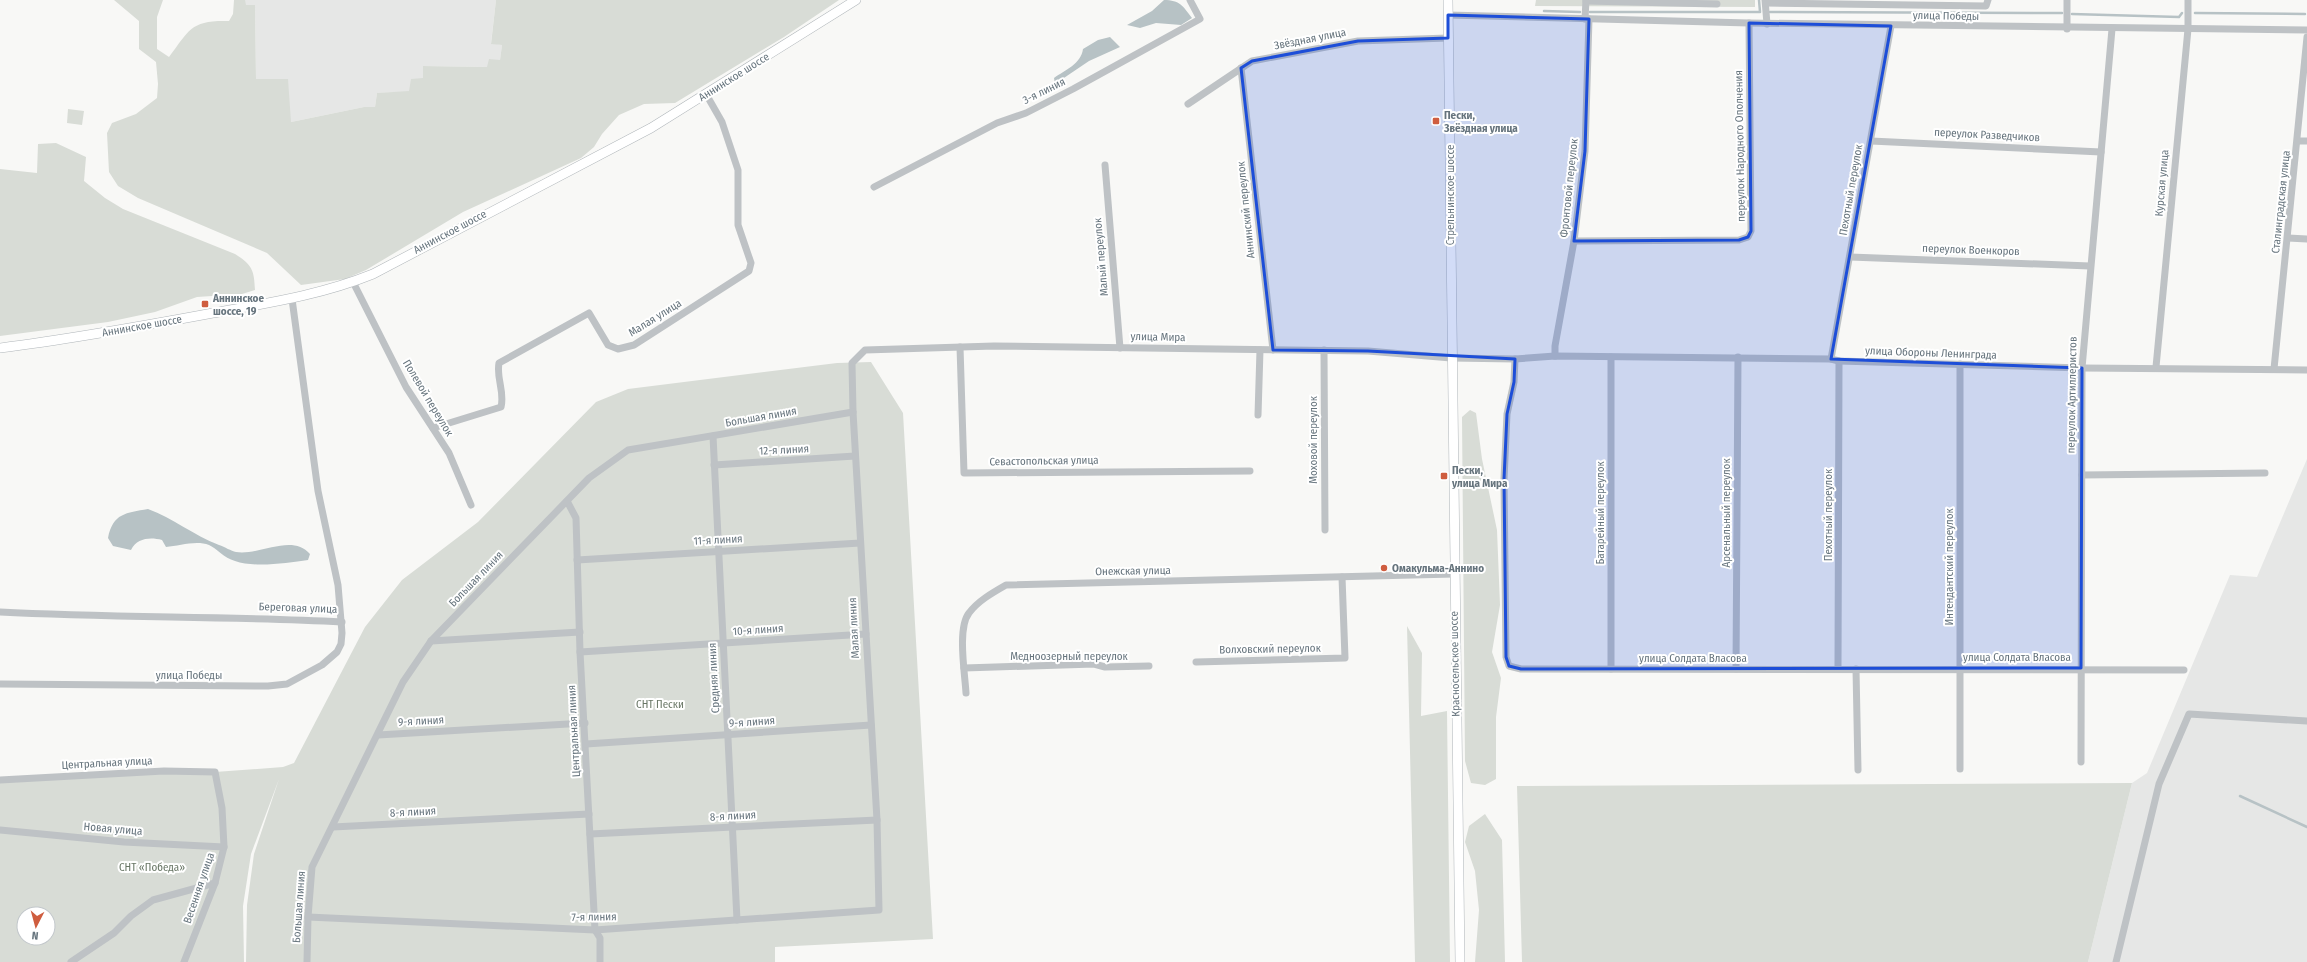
<svg xmlns="http://www.w3.org/2000/svg" width="2307" height="962" font-family="'Fira Sans Condensed',sans-serif">
<rect width="100%" height="100%" fill="#f8f8f6"/>
<g fill="#e6e7e6">
<polygon points="245,0 496,0 491,43 502,45 500,60 488,67 423,66 423,79 409,92 377,93 375,107 364,107 291,122 256,79 255,5 245,5"/>
<polygon points="2307,459 2307,962 2088,962 2132,783 2147,773 2230,575 2257,577"/>
</g>
<g fill="#d8dcd6" fill-rule="evenodd">
<path d="M114,0H163L157,17V49L169,57C190,29 191,20 229,21L233,14L234,0H245L246,5H255L256,79H288L291,122L364,107H375L377,93L409,91L411,79L423,78V66L487,67L489,59L500,60L502,45L491,44L496,0H839L784,37L675,103L644,104L619,115L602,134L594,147L581,158L463,212L366,270L345,279L301,285L267,253L138,198L118,186L109,172L107,133L112,123L136,114L157,98L158,84L156,62L139,49V21Z"/>
<polygon points="1536,0 1755,0 1755,7 1535,6"/>
<polygon points="68,109 84,111 82,125 67,123"/>
<path d="M56,143L86,157L84,181L105,198L123,209L235,254C252,265 254,269 255,290L242,294L197,297L155,312L108,322L0,336V169L37,173L38,144Z"/>
<path d="M871,362L903,413L933,939L775,947V962H246L247,905L254,854L279,779L251,854L243,906L244,962H0V780L215,772L283,767L294,763L365,627L402,580L478,522L596,402L628,389L837,363ZM24,914H48V938H24Z"/>
<polygon points="1470,410 1476,413 1482,459 1497,530 1500,605 1492,652 1501,678 1496,717 1496,779 1485,785 1471,783 1465,761 1462,417"/>
<polygon points="1407,626 1422,653 1421,716 1447,711 1450,962 1415,962"/>
<polygon points="2132,783 2088,962 1522,962 1517,786"/>
<polygon points="1485,814 1502,840 1505,962 1475,962 1479,910 1475,871 1465,842 1469,826"/>
</g>
<g fill="#b7c2c5">
<path d="M1164,0C1180,0 1183,6 1192,18L1181,25L1156,23L1140,28L1127,25L1152,11Z"/>
<path d="M1110,37L1120,47L1089,61L1055,84L1054,78C1065,70 1081,64 1083,49L1098,40Z"/>
<path d="M148,509C173,518 193,535 219,545C225,547 231,551 236,552C259,556 292,533 310,554L308,560C287,563 255,568 235,561C224,558 216,548 209,545C196,540 179,546 166,547L162,540C150,537 137,538 131,550L113,546L108,538C113,513 126,513 148,509Z"/>
</g>
<g fill="none" stroke-linecap="round" stroke-linejoin="round">
<g stroke="#b7c2c5" stroke-width="2.5">
<polyline points="1544,11 1580,12"/>
<polyline points="1590,12 1760,12 1759,0"/>
<polyline points="1770,12 2062,13"/>
<polyline points="2195,13 2305,14"/>
<polyline points="2072,14 2179,17 2182,13"/>
<polyline points="2240,796 2307,827"/>
</g>
<g stroke="#b0b6ba" stroke-width="10">
<g id="secondary">
<polyline points="1448,0 1460,962"/>
<path d="M0,348C71,339 143,326 213,313C268,303 321,295 373,274L651,128L856,0"/>
</g>
</g>
<g stroke="#bec2c5" stroke-width="7">
<polyline points="1765,0 1767,24"/>
<polyline points="2067,0 2067,29"/>
<polyline points="1586,1 1717,4"/>
<polyline points="1766,3 1986,6 1988,0"/>
<polyline points="1448,15 1749,23 2307,30"/>
<polyline points="1585,19 1586,0"/>
<polyline points="1241,68 1273,350"/>
<polyline points="1188,104 1252,61 1358,41 1448,38"/>
<polyline points="1871,141 2101,152"/>
<polyline points="2298,141 2307,141"/>
<polyline points="1105,165 1120,348"/>
<polyline points="874,187 997,123 1026,113 1073,89 1200,19 1190,0"/>
<polyline points="2288,238 2307,239"/>
<polyline points="1574,241 1739,240 1748,237 1751,231 1749,23"/>
<polyline points="1850,257 2090,266"/>
<polyline points="353,282 406,387 449,453 471,505"/>
<polyline points="960,347 964,473 1250,471"/>
<polyline points="1324,350 1325,530"/>
<polyline points="1555,356 1555,346 1574,241 1585,151 1589,19"/>
<polyline points="1515,359 1514,382 1507,414 1504,479 1506,657 1509,666 1521,669 2184,670"/>
<polyline points="1831,359 1891,26"/>
<polyline points="1960,364 1960,769"/>
<polyline points="2156,367 2188,29 2188,0"/>
<polyline points="2274,369 2307,37"/>
<polyline points="1258,415 1260,350"/>
<path d="M433,428L501,407C505,392 496,378 499,363L589,313L608,345L618,349L634,345L749,271L751,263L738,225V170L722,122L706,94"/>
<polyline points="713,436 737,920"/>
<polyline points="714,465 855,456"/>
<polyline points="2082,475 2265,473"/>
<polyline points="567,501 576,518 580,652 595,930 600,938 600,962"/>
<polyline points="577,560 860,543"/>
<path d="M0,612C114,618 228,616 342,622"/>
<polyline points="431,641 580,632"/>
<polyline points="580,652 866,634"/>
<polyline points="1196,662 1345,658 1342,577"/>
<polyline points="964,668 1094,664 1105,667 1149,666"/>
<polyline points="1611,669 1611,357"/>
<polyline points="1736,669 1738,357"/>
<polyline points="1838,669 1839,361"/>
<polyline points="1856,669 1858,770"/>
<polyline points="0,684 268,686 287,684 322,665 337,652 341,644 342,633 338,585 318,491 292,299"/>
<path d="M966,693C965,674 957,628 969,613C978,601 992,593 1006,585L1454,574"/>
<polyline points="378,735 585,723"/>
<polyline points="586,744 871,725"/>
<polyline points="2081,762 2082,368 2112,29"/>
<polyline points="0,780 164,771 215,772 222,808 224,847 215,883 184,962"/>
<polyline points="333,827 589,814"/>
<polyline points="0,830 124,842 224,847"/>
<polyline points="590,834 877,820"/>
<polyline points="308,917 595,930 879,910 877,820 853,412 852,363 865,350 994,346 1368,351 1451,358 1515,359 1555,356 1831,359 1839,361 2082,368 2307,370"/>
<polyline points="71,962 114,933 131,916 153,900 215,883"/>
<polyline points="307,962 308,917 312,867 403,682 431,641 589,478 628,450 853,412"/>
<polyline points="2116,962 2159,784 2189,714 2307,721"/>
</g>
<use href="#secondary" stroke="#fff" stroke-width="9"/>
</g>
<path fill="#1d4ed8" fill-opacity="0.2" stroke="#1d4ed8" stroke-width="3" stroke-linejoin="round" d="M1448,15L1589,19L1585,151L1574,241L1739,240L1748,237L1751,231L1749,23L1891,26L1831,359L2082,368L2081,668L1521,669L1509,666L1506,657L1504,479L1507,414L1514,382L1515,359L1368,351L1273,350L1241,68L1252,61L1358,41L1448,38Z"/>
<g fill="#cf5d3f" stroke="#fff" stroke-width="1.5">
<rect x="1432" y="117" width="8" height="8" rx="2"/>
<rect x="201" y="300" width="8" height="8" rx="2"/>
<rect x="1440" y="472" width="8" height="8" rx="2"/>
<circle cx="1384" cy="568" r="4"/>
</g>
<g text-anchor="middle" dominant-baseline="central" stroke-width="4" stroke-linejoin="round" paint-order="stroke">
<g font-size="11" fill="#66747d" stroke="#fff">
<text transform="translate(1946 16) rotate(1)">улица Победы</text>
<text transform="translate(1310 39) rotate(-11)">Звёздная улица</text>
<text transform="translate(734 77) rotate(-32)">Аннинское шоссе</text>
<text transform="translate(1044 91) rotate(-26)">3-я линия</text>
<text transform="translate(1987 135) rotate(3)">переулок Разведчиков</text>
<text transform="translate(1740 146) rotate(-91)">переулок Народного Ополчения</text>
<text transform="translate(2162 183) rotate(-85)">Курская улица</text>
<text transform="translate(1569 188) rotate(-84)">Фронтовой переулок</text>
<text transform="translate(1851 190) rotate(-80)">Пехотный переулок</text>
<text transform="translate(1450 195) rotate(-90)">Стрельнинское шоссе</text>
<text transform="translate(2281 202) rotate(-84)">Сталинградская улица</text>
<text transform="translate(1246 210) rotate(-96)">Аннинский переулок</text>
<text transform="translate(450 232) rotate(-28)">Аннинское шоссе</text>
<text transform="translate(1971 250) rotate(2)">переулок Военкоров</text>
<text transform="translate(1101 257) rotate(-95)">Малый переулок</text>
<text transform="translate(655 318) rotate(-32)">Малая улица</text>
<text transform="translate(142 326) rotate(-10)">Аннинское шоссе</text>
<text transform="translate(1158 337) rotate(1)">улица Мира</text>
<text transform="translate(1931 353) rotate(2)">улица Обороны Ленинграда</text>
<text transform="translate(2072 395) rotate(-89)">переулок Артиллеристов</text>
<text transform="translate(428 398) rotate(59)">Полевой переулок</text>
<text transform="translate(761 417) rotate(-10)">Большая линия</text>
<text transform="translate(1313 440) rotate(-90)">Моховой переулок</text>
<text transform="translate(784 450) rotate(-3)">12-я линия</text>
<text transform="translate(1044 461) rotate(-1)">Севастопольская улица</text>
<text transform="translate(1600 513) rotate(-90)">Батарейный переулок</text>
<text transform="translate(1726 513) rotate(-90)">Арсенальный переулок</text>
<text transform="translate(1828 515) rotate(-90)">Пехотный переулок</text>
<text transform="translate(718 540) rotate(-3)">11-я линия</text>
<text transform="translate(1949 567) rotate(-90)">Интендантский переулок</text>
<text transform="translate(1133 571) rotate(-1)">Онежская улица</text>
<text transform="translate(476 579) rotate(-46)">Большая линия</text>
<text transform="translate(298 608) rotate(2)">Береговая улица</text>
<text transform="translate(854 628) rotate(-93)">Малая линия</text>
<text transform="translate(758 630) rotate(-4)">10-я линия</text>
<text transform="translate(1270 649) rotate(-1)">Волховский переулок</text>
<text x="1069" y="656">Медноозерный переулок</text>
<text x="2017" y="657">улица Солдата Власова</text>
<text x="1693" y="658">улица Солдата Власова</text>
<text transform="translate(1455 664) rotate(-91)">Красносельское шоссе</text>
<text x="189" y="675">улица Победы</text>
<text transform="translate(714 678) rotate(-93)">Средняя линия</text>
<text transform="translate(421 721) rotate(-3)">9-я линия</text>
<text transform="translate(752 722) rotate(-4)">9-я линия</text>
<text transform="translate(574 731) rotate(-93)">Центральная линия</text>
<text transform="translate(107 763) rotate(-3)">Центральная улица</text>
<text transform="translate(413 812) rotate(-3)">8-я линия</text>
<text transform="translate(733 816) rotate(-3)">8-я линия</text>
<text transform="translate(113 829) rotate(5)">Новая улица</text>
<text transform="translate(199 888) rotate(-71)">Весенняя улица</text>
<text transform="translate(299 907) rotate(-86)">Большая линия</text>
<text transform="translate(594 917) rotate(-1)">7-я линия</text>
</g>
<g font-size="11" font-weight="bold" fill="#66747d" stroke="#fff" text-anchor="start">
<text x="1444" y="115">Пески,<tspan x="1444" dy="13">Звёздная улица</tspan></text>
<text x="213" y="298">Аннинское<tspan x="213" dy="13">шоссе, 19</tspan></text>
<text x="1452" y="470">Пески,<tspan x="1452" dy="13">улица Мира</tspan></text>
<text x="1392" y="568">Омакульма-Аннино</text>
</g>
<g font-size="11" fill="#687665" stroke="#fff">
<text x="660" y="704">СНТ Пески</text>
<text x="152" y="867">СНТ «Победа»</text>
</g>
</g>
<g transform="translate(36 926) rotate(186)"><circle r="19" fill="#ffffff" stroke="#c2c7cb"/>
<path d="M0-3L7 15L0 10L-7 15Z" fill="#cf5d3f"/>
<text y="-6" font-size="11" font-weight="bold" text-anchor="middle" fill="#66747d">N</text>
</g>
</svg>
